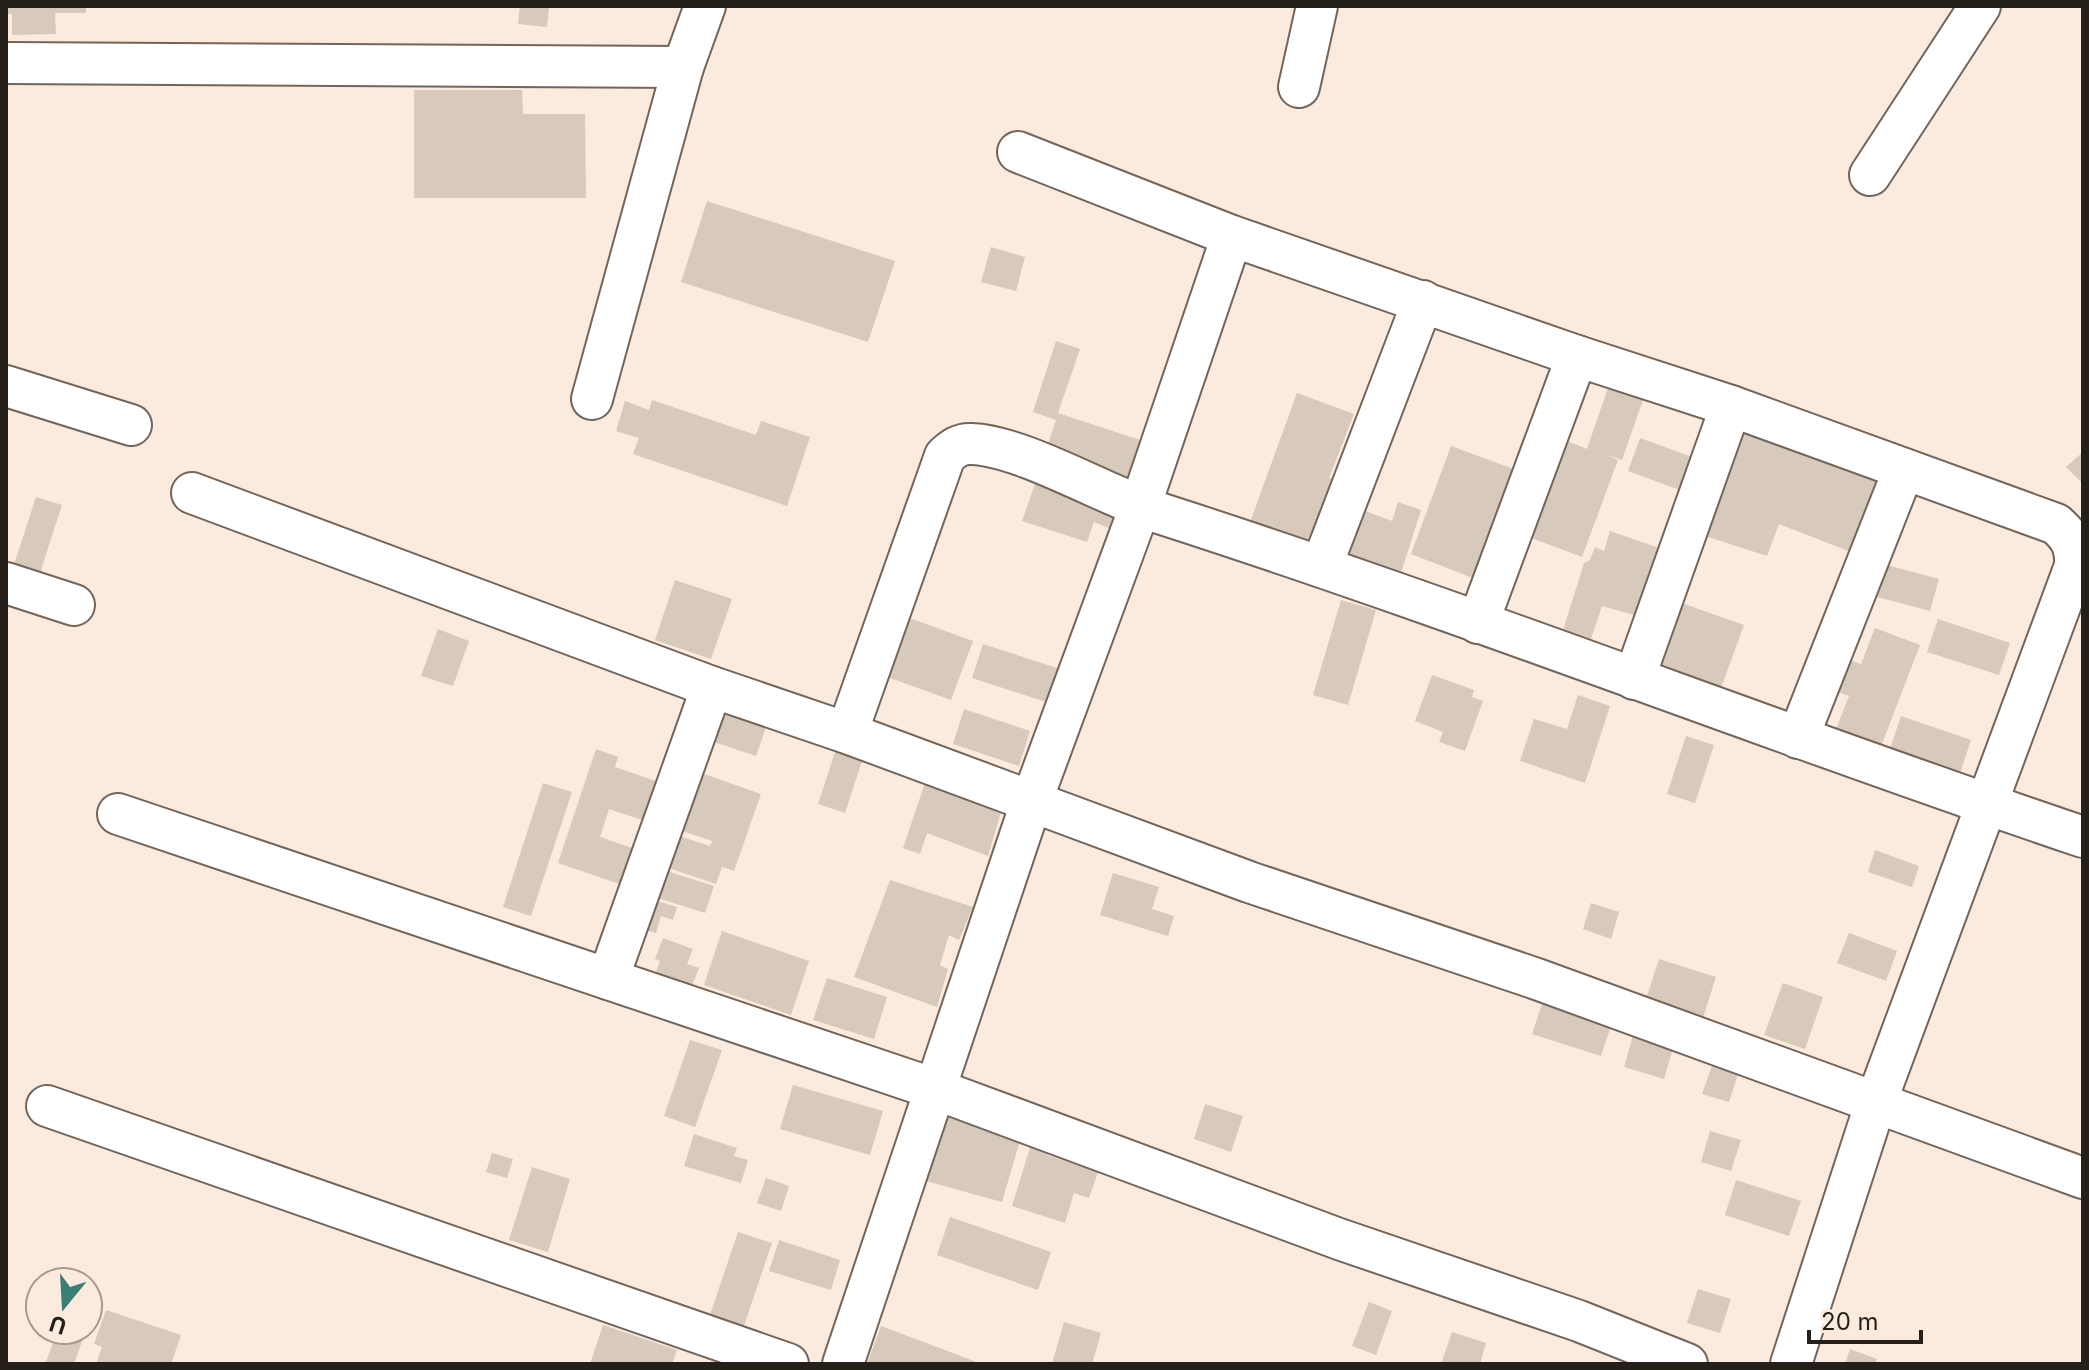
<svg xmlns="http://www.w3.org/2000/svg" width="2089" height="1370" font-family="Inter,sans-serif">
<rect width="100%" height="100%" fill="#fbeade"/>
<g fill="#d7c9bb">
<polygon points="6,6 86,6 86,13 55,13 56,34 12,35 12,14 6,14"/>
<polygon points="520,6 549,6 547,27 518,24"/>
<polygon points="414,90 522,90 523,114 585,114 586,198 414,198"/>
<polygon points="707,201 895,261 868,342 681,282"/>
<polygon points="991,247 1025,257 1016,291 981,282"/>
<polygon points="1056,341 1080,349 1058,413 1143,441 1130,481 1045,453 1056,420 1033,412"/>
<polygon points="1610,382 1645,394 1622,460 1607,455 1618,460 1582,557 1523,535 1559,438 1587,449"/>
<polygon points="1297,393 1354,414 1329,478 1339,480 1315,548 1249,525"/>
<polygon points="652,400 756,435 761,421 810,437 787,506 633,454 639,438 616,431 625,401 649,410"/>
<polygon points="1729,428 1886,480 1872,519 1862,516 1851,552 1779,524 1767,556 1696,533"/>
<polygon points="1640,438 1698,459 1685,492 1628,471"/>
<polygon points="1451,446 1519,471 1478,580 1411,554"/>
<polygon points="2083,452 2083,484 2066,467"/>
<polygon points="1037,478 1117,503 1109,528 1094,522 1087,542 1022,521"/>
<polygon points="36,497 62,505 40,573 14,565"/>
<polygon points="1398,502 1421,510 1400,576 1338,558 1355,507 1392,521"/>
<polygon points="1610,531 1662,549 1648,619 1602,606 1589,645 1561,637 1584,563 1590,560 1595,547 1604,551"/>
<polygon points="1883,564 1939,579 1930,611 1874,596"/>
<polygon points="675,580 732,599 711,659 655,640"/>
<polygon points="1341,600 1376,610 1348,705 1313,695"/>
<polygon points="1676,601 1744,625 1721,688 1654,664"/>
<polygon points="901,615 973,641 951,700 879,674"/>
<polygon points="1938,619 2010,643 1999,675 1927,652"/>
<polygon points="1875,628 1920,645 1880,749 1835,732 1849,696 1830,689 1842,657 1861,664"/>
<polygon points="438,629 469,641 453,686 421,676"/>
<polygon points="983,644 1060,669 1049,703 972,678"/>
<polygon points="1432,675 1474,690 1472,697 1483,701 1465,751 1439,742 1443,732 1415,721"/>
<polygon points="1578,695 1610,706 1585,783 1520,761 1534,719 1567,729"/>
<polygon points="714,700 769,719 756,756 702,738"/>
<polygon points="964,709 1030,731 1019,766 953,744"/>
<polygon points="1901,716 1971,740 1959,776 1889,752"/>
<polygon points="1686,736 1714,745 1695,803 1667,794"/>
<polygon points="596,749 618,757 615,767 661,783 648,822 609,809 600,837 638,850 625,886 558,863"/>
<polygon points="836,749 863,758 845,813 818,804"/>
<polygon points="690,769 761,794 734,871 722,867 716,884 654,863 664,831 710,846 712,841 670,827"/>
<polygon points="926,780 1002,809 988,856 927,833 920,854 903,848"/>
<polygon points="543,783 572,792 531,916 503,907"/>
<polygon points="1875,850 1919,866 1912,887 1868,872"/>
<polygon points="654,867 714,886 705,913 645,894"/>
<polygon points="1113,873 1159,887 1152,909 1174,916 1168,936 1100,915"/>
<polygon points="890,880 973,907 959,940 949,935 940,965 948,969 937,1007 854,977"/>
<polygon points="644,897 677,907 673,920 661,916 656,933 635,927"/>
<polygon points="1591,903 1619,912 1611,939 1583,929"/>
<polygon points="722,931 809,961 791,1015 704,985"/>
<polygon points="1849,933 1897,951 1886,981 1837,963"/>
<polygon points="663,938 693,949 687,964 699,968 691,989 655,975 660,961 655,959"/>
<polygon points="1659,959 1716,977 1703,1018 1646,999"/>
<polygon points="827,978 887,997 874,1039 813,1020"/>
<polygon points="1783,983 1823,997 1805,1049 1764,1035"/>
<polygon points="1544,998 1613,1020 1601,1056 1532,1034"/>
<polygon points="1634,1032 1674,1045 1664,1079 1624,1067"/>
<polygon points="690,1040 722,1050 695,1127 664,1116"/>
<polygon points="1714,1060 1740,1068 1729,1102 1702,1094"/>
<polygon points="793,1085 883,1111 870,1155 780,1129"/>
<polygon points="1205,1104 1243,1116 1231,1152 1194,1139"/>
<polygon points="944,1115 1021,1137 1002,1202 926,1181"/>
<polygon points="1710,1131 1741,1140 1731,1171 1701,1162"/>
<polygon points="694,1134 737,1148 734,1156 748,1160 741,1183 684,1166"/>
<polygon points="1032,1141 1050,1146 1047,1155 1098,1172 1089,1198 1074,1193 1065,1223 1012,1206"/>
<polygon points="492,1153 513,1159 507,1178 486,1172"/>
<polygon points="532,1167 570,1179 548,1252 509,1240"/>
<polygon points="766,1178 789,1186 781,1211 757,1203"/>
<polygon points="1736,1180 1801,1201 1789,1236 1725,1215"/>
<polygon points="950,1217 1051,1252 1038,1290 937,1255"/>
<polygon points="738,1232 772,1243 743,1329 709,1318"/>
<polygon points="779,1240 840,1260 831,1290 769,1271"/>
<polygon points="1698,1289 1731,1299 1720,1333 1687,1323"/>
<polygon points="88,1294 98,1297 88,1324"/>
<polygon points="1369,1302 1392,1311 1376,1355 1352,1346"/>
<polygon points="106,1310 181,1335 171,1364 96,1364 102,1347 94,1344"/>
<polygon points="1064,1322 1101,1333 1092,1364 1052,1364"/>
<polygon points="603,1325 677,1350 672,1364 590,1364"/>
<polygon points="881,1326 982,1364 867,1364"/>
<polygon points="58,1330 86,1330 74,1364 45,1364"/>
<polygon points="1452,1332 1486,1343 1480,1364 1441,1364"/>
<polygon points="1850,1349 1877,1359 1875,1364 1845,1364"/>
</g>
<g fill="none" stroke-linecap="round" stroke-linejoin="round">
<g stroke="#73655a" stroke-width="44">
<g id="minor">
<polyline points="6,63 683,67"/>
<polyline points="1299,87 1317,6"/>
<path d="M1018,152L1232,236L1577,356L1731,406L2056,524C2071,537 2076,547 2075,566L1875,1105L1791,1364"/>
<polyline points="1870,175 1980,6"/>
<polyline points="6,386 131,425"/>
<polyline points="592,399 683,67 705,6"/>
<polyline points="192,493 712,687 847,733 1249,882 1534,978 2083,1178"/>
<polyline points="1322,565 1423,301"/>
<polyline points="6,583 74,605"/>
<polyline points="1478,623 1577,356"/>
<polyline points="1634,679 1731,406"/>
<path d="M847,733L945,456C953,449 960,443 972,444C1023,446 1106,496 1159,513C1470,613 1774,733 2083,837"/>
<polyline points="1798,738 1904,469"/>
<polyline points="118,814 935,1089 1339,1239 1579,1321 1687,1364"/>
<polyline points="608,979 712,687"/>
<polyline points="47,1106 788,1364"/>
<polyline points="843,1364 1032,800 1140,507 1232,236"/>
</g>
</g>
<use href="#minor" stroke="#fff" stroke-width="40"/>
</g>
<rect width="2089" height="1370" fill="none" stroke="#251f1a" stroke-width="16"/>
<g transform="translate(64 1306) rotate(198)"><circle r="38" fill="#fbeade" stroke="#a59990" stroke-width="2"/>
<path d="M0-6L14 30L0 20L-14 30Z" fill="#397f74"/>
<text y="-12" font-size="22" font-weight="bold" text-anchor="middle" fill="#251f1a">U</text>
</g>
<path d="M1809 1330v12h112v-12" fill="none" stroke="#251f1a" stroke-width="4"/>
<text x="1821" y="1330" font-size="24" fill="#251f1a" stroke="#fbeade" stroke-width="6" paint-order="stroke">20 m</text>
</svg>
